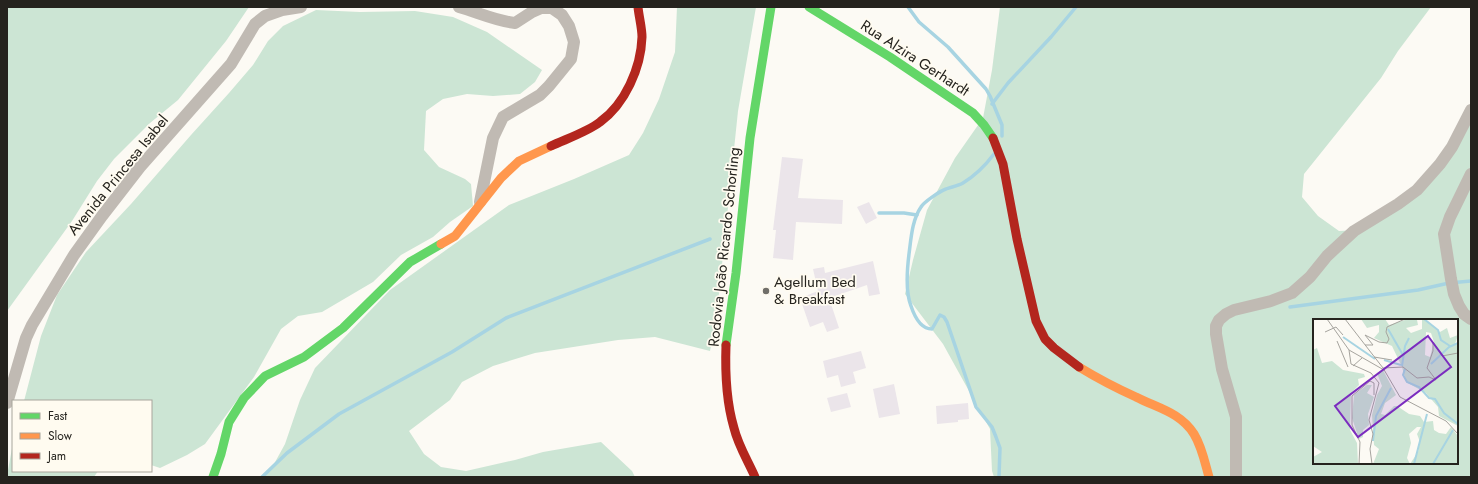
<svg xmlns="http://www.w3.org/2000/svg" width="1478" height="484" font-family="Jost,sans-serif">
<rect width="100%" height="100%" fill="#fcfaf4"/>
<g fill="#cce5d4" fill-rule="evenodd">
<polygon points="7,7 249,7 226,41 178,100 150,123 114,159 97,181 72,221 7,311"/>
<polygon points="677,7 756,7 738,111 716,322 710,351 655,337 618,340 535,353 493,366 462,382 450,400 409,431 424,454 441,467 466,471 515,460 543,452 601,442 632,471 635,477 263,477 274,464 285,444 300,400 315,368 390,290 509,205 574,179 629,155 643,133 659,99 675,52"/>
<path d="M1000,7H1431L1398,51L1381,78L1304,174L1302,197L1318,216L1339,231L1358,230L1430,178L1471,112V477H994L992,471L990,429L943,344L905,294L913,260L927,210L955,158L983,118L992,70ZM1314,320H1457V463H1314Z"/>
<polygon points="316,10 360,12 415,11 453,17 487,32 542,70 535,82 520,94 493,96 467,94 443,99 426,111 424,150 439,167 465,179 471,184 473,206 450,222 433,237 401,255 373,282 322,312 298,316 281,329 254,377 205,444 187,455 160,468 151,465 151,401 24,401 41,336 57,295 86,252 131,204 191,135 229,93 253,65 268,41 283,26"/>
<polygon points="13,443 13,471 98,471 94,477 8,477 8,470"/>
</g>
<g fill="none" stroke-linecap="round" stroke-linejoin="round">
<g stroke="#a7d4e2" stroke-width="3.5">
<polyline points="908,7 919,22 948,47 986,89 990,96 1002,125 1002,136"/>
<polyline points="992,104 1008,83 1051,37 1076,7"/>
<path d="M994,154C985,166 976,175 963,183C958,186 951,187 946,189C940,191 924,202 921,207C912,220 911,239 909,254C907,270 905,291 911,306C914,315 920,329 932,329L940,315L944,317L947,322L976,407L992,427L996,437L1000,448L999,477"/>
<polyline points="879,213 904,213 917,215"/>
<polyline points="1290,307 1418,290 1449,283 1471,281"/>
<polyline points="262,477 287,453 339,414 452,352 506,318 710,239"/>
</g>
</g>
<g fill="#ebe5ea">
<polygon points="782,157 803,159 798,198 843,200 842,224 796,222 793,260 773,258 776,230 773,230"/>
<polygon points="869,202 877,218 866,224 857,207"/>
<polygon points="873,261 880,294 869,296 867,285 829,298 839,328 827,332 823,322 810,327 800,298 818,291 813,269 824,267 825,273"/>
<polygon points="861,351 866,368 853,372 856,383 841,387 838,375 827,378 823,361"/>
<polygon points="894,384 900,414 879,418 873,389"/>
<polygon points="847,393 851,407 831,412 827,398"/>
<polygon points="968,403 969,419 958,420 958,422 937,424 936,406"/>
</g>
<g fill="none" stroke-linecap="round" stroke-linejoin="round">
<g stroke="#c0bab3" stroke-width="12">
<path d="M459,7C477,12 496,21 515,23L532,12L541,8H552L562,15L569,26L574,42L571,59L549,86L540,95L503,117L493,138L480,202"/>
<polyline points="1471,174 1450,217 1444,234 1451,279 1454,294 1459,306 1464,314 1471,319"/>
<polyline points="7,403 26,338 32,325 74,255 102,216 140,167 231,64 255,24 265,16 282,10 301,7"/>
<polyline points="1236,477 1236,417 1222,369 1216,334 1216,326 1219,320 1226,314 1234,310 1271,301 1292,293 1310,277 1327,256 1354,231 1398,204 1417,190 1440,164 1452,147 1471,110"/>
</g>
<g stroke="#63d668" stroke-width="9">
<polyline points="809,7 890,57 973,113 984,125 993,138"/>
<polyline points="726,345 736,273 750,138 771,7"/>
<polyline points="213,477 221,454 229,422 244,398 265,376 304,357 343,328 410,262 441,244"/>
</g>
<g stroke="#ff974d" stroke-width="9">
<polyline points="441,244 455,236 501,178 519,161 551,146"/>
<path d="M1079,367C1097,378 1116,388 1136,397C1157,408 1180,412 1194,434C1202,447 1205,463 1209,477"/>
</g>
<g stroke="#b3261e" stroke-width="9">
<polyline points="993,138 1003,164 1017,239 1036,321 1045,339 1054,348 1079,367"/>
<path d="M551,146C566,139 587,132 600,122C625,104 641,68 642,37C642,28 639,17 638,7"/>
<path d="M726,345C725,373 726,401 734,428C738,445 748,461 755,477"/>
</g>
</g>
<circle fill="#706e69" stroke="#fffbf0" stroke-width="1.5" cx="766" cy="291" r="4"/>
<g text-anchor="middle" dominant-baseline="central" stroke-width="3.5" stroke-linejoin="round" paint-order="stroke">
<g font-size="15" fill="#25231e" stroke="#fffbf0">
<text transform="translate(915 58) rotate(33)">Rua Alzira Gerhardt</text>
<text transform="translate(118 175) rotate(-51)">Avenida Princesa Isabel</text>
<text transform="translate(724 247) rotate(-84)">Rodovia João Ricardo Schorling</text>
</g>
<g font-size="15" fill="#25231e" stroke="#fffbf0" text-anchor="start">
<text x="774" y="282">Agellum Bed<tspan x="774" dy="17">&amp; Breakfast</tspan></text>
</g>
</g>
<g transform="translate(1313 319)">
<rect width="145" height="145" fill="#fcfaf4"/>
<path d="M48,0H72L76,6L95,0L104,1L105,6L93,9L98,14L109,10V0H112L127,13L134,9L137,19L145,16L142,25L145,26V107L126,97L125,88L113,74L93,63L89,48L79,27L61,19L66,13V6L54,9ZM113,13L118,14L121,23L117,38L112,36ZM4,29L9,44L19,42L30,51L51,55L52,58L45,60L46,66L38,74L37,111L44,124L45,145H0V138L9,133L0,127V31ZM70,51L83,76L72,84L68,95L72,96L81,87H84L96,95L107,97L111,103L120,102L121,111L126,114L133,115L138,108L145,117V145H60L66,130L61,126L59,96L64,76L69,67L64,54ZM104,108H108L104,115L107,123L105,133L97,145L94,139L98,124L96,115ZM54,66H59L54,74L61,78L55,95L56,106L50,111V118L46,120L39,99L41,76Z" fill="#cce5d4" fill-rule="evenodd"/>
<path fill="none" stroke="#a7d4e2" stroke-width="2" d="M111,0L125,11L128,21L137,27M75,10L90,36M30,18L62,40M71,41L88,46M118,45L136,28L145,24M89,47L92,27L96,19M92,50L90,56L94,63L106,68L116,79L122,80L131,94L145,105M60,122L63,97L78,69M101,145L114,95M120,145L140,111"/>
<path fill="none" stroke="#a6a49e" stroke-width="1" d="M14,0L36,31L71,51M32,0L70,49L87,78L133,102L145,115M12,13L23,8L30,16M24,22L35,48M52,26H60L52,16L66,23L74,24L76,20L73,13L74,8L92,0M36,31L38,45L58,54L66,64L56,101L60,115L57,130L59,145M61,38L79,41M40,47L49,39M70,49L90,48L104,59L116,58L123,61L114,49L120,32V23L129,37L145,34M46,145L47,123L39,106V77L57,62L61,64V76"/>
<path fill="#7b2cbf" fill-opacity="0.15" stroke="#7b2cbf" stroke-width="2" d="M115,17L138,48L45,118L22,87Z"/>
<rect width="145" height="145" fill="none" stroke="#25231e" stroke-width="2"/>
</g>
<rect width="1478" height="484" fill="none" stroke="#25231e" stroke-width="16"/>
<rect x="12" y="400" width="140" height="72" fill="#fffbf0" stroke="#a8a59c"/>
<rect x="20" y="413" width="20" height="6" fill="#63d668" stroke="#a8a59c"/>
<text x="48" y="420" font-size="12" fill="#25231e">Fast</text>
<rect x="20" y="433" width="20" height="6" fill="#ff974d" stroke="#a8a59c"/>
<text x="48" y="440" font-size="12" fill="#25231e">Slow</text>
<rect x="20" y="453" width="20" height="6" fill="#b3261e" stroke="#a8a59c"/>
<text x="48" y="460" font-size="12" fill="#25231e">Jam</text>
</svg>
